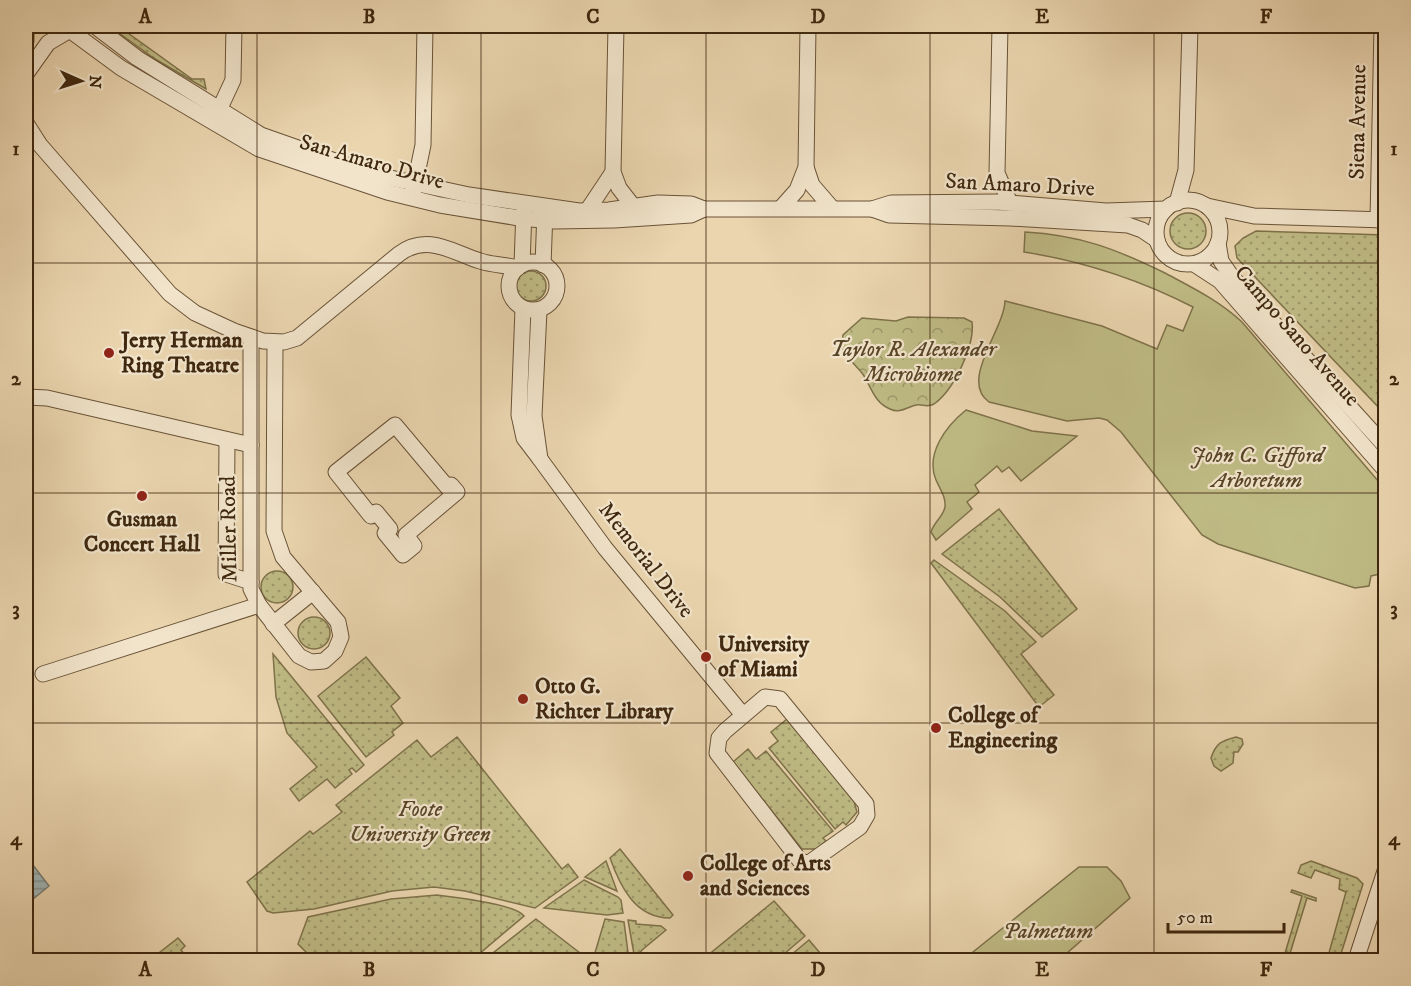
<svg xmlns="http://www.w3.org/2000/svg" width="1411" height="986" font-family="'IM FELL DW Pica',serif">
<defs>
<pattern id="grass-dots" width="8" height="8" patternUnits="userSpaceOnUse" patternTransform="scale(1.5)"><rect width="8" height="8" fill="#bfbb85"/><path d="M2 2h.1M6 6h.1" fill="none" stroke="#9d986b" stroke-width="1.8" stroke-linecap="round"/></pattern>
<pattern id="forest-crowns" width="20" height="18" patternUnits="userSpaceOnUse" patternTransform="scale(1.5)"><rect width="20" height="18" fill="#bfbb85"/><path d="M2 6a3 3 0 1 1 6 0M12 15a3 3 0 1 1 6 0" fill="none" stroke="#9d986b"/></pattern>
<pattern id="water-rules" width="6" height="5" patternUnits="userSpaceOnUse" patternTransform="scale(1.5)"><rect width="6" height="5" fill="#9eb5b7"/><path d="M0 2.5h6" fill="none" stroke="#829393"/></pattern>
</defs>
<rect width="100%" height="100%" fill="#ead5af"/>
<filter id="stains"><feTurbulence type="fractalNoise" baseFrequency=".00333" numOctaves="4"/><feColorMatrix values="0 0 0 0 .2 0 0 0 0 .09 0 0 0 0 .02 0 0 0 .5 -.17"/></filter>
<radialGradient id="worn" r=".72"><stop offset=".6" stop-color="#630" stop-opacity="0"/><stop offset="1" stop-color="#630" stop-opacity=".3"/></radialGradient>
<g fill="url(#grass-dots)" stroke="#7f724a" stroke-width="1.5">
<polygon points="109,26 118,26 192,79 204,79 206,89 155,59"/>
<circle cx="1188" cy="231" r="18"/>
<polygon points="1256,231 1385,235 1386,409 1382,411 1237,258 1235,246 1243,238"/>
<circle cx="531" cy="286" r="15"/>
<polygon points="999,509 1077,609 1042,637 1000,597 942,554"/>
<polygon points="934,560 1005,611 1036,642 1021,654 1054,695 1039,707 931,563"/>
<circle cx="277" cy="587" r="16"/>
<circle cx="314" cy="633" r="16"/>
<polygon points="273,654 364,765 356,772 352,768 349,770 352,774 335,788 327,779 299,801 290,789 317,767 287,733 276,697"/>
<polygon points="366,657 400,698 391,706 403,723 392,732 394,735 366,757 318,696"/>
<polygon points="787,719 854,801 857,812 846,825 843,822 835,829 769,748 778,741 771,732"/>
<polygon points="457,737 562,869 568,864 578,877 535,908 465,891 434,887 392,891 314,909 273,913 267,911 247,882 310,831 313,834 342,812 336,805 417,740 431,757"/>
<path d="M1236,737L1242,739L1243,744L1238,752H1234L1233,763L1221,771L1214,766L1211,758C1216,743 1221,741 1236,737Z"/>
<polygon points="748,749 756,759 766,751 833,831 823,838 826,841 817,849 802,849 733,762"/>
<path d="M620,849L673,915L670,918C635,918 620,886 610,858Z"/>
<polygon points="606,861 617,891 585,877"/>
<polygon points="1311,861 1357,878 1363,884 1339,960 1327,960 1346,892 1339,889 1340,879 1315,870 1311,878 1298,873 1301,865"/>
<polygon points="584,880 618,897 621,900 623,913 607,915 544,908"/>
<polygon points="1292,890 1316,898 1316,901 1307,898 1288,960 1283,960 1302,896 1291,892"/>
<path d="M437,895C454,897 516,904 524,916L472,960H314L298,944L308,917L391,899Z"/>
<polygon points="774,901 805,936 777,960 708,958 707,956"/>
<polygon points="536,919 589,960 484,960"/>
<polygon points="605,919 624,922 629,960 598,960 594,956"/>
<polygon points="628,920 636,921 636,924 661,926 666,930 642,950 635,960"/>
<polygon points="178,938 185,946 181,950 185,955 178,960 150,960"/>
<polygon points="809,940 826,960 785,960"/>
</g>
<path fill="url(#forest-crowns)" stroke="#7f724a" stroke-width="1.5" d="M908,317L964,318L972,322C975,345 954,390 934,404C927,408 923,404 916,405C907,407 900,414 890,409C873,402 871,385 862,373C855,365 847,357 841,348L843,335L862,318L896,321Z"/>
<g fill="#bfbb85" stroke="#7f724a" stroke-width="1.5">
<path d="M1025,232C1080,235 1116,249 1165,273C1193,288 1218,300 1242,322L1385,489V573L1371,576L1369,586L1355,588L1218,544L1202,535L1121,432L1107,420L1099,418L1067,421L989,402C959,381 1004,330 1005,301L1102,326L1157,349L1167,325L1183,331L1193,307C1142,281 1082,261 1024,252Z"/>
<path d="M966,410L1032,431L1077,436L1021,481L1009,467L1002,472L997,466L975,485L979,492L967,502L972,509L936,540L931,532C934,522 943,517 945,507C946,497 940,489 936,480C925,454 946,426 966,410Z"/>
<polygon points="1079,867 1107,867 1121,881 1130,898 1059,960 963,960"/>
</g>
<polygon fill="url(#water-rules)" stroke="#787d74" stroke-width="1.5" points="26,856 49,886 26,905"/>
<g fill="none" stroke-linecap="round" stroke-linejoin="round">
<g stroke="#6a5337" stroke-width="17">
<g id="minor">
<polyline points="64,26 121,68 259,149 387,192 440,205 519,218 554,221 614,220 691,215 704,209"/>
<polyline points="95,26 137,58 261,135 372,174 469,195 579,211 609,210 658,203 691,204 704,209 872,209 891,203 997,202 1106,211 1166,209"/>
<polyline points="616,26 613,172 619,188 633,206"/>
<polyline points="1000,26 997,173 1010,203"/>
<polyline points="26,41 26,26"/>
<polyline points="26,74 48,43 70,30"/>
<polyline points="211,112 220,108 233,80 234,26"/>
<path d="M26,123L40,145L170,294L195,313L234,331L263,341L284,342L297,338L399,254C427,233 452,252 480,261C492,265 506,265 518,268"/>
<polyline points="806,167 812,185 831,207"/>
<polyline points="413,193 423,145 425,26"/>
<circle cx="1188" cy="232" r="32"/>
<polyline points="1177,203 1186,170 1190,26"/>
<polyline points="1207,206 1254,216 1386,220"/>
<polyline points="781,208 797,190 806,167 808,26"/>
<polyline points="872,209 889,215 1010,218 1128,225 1142,230 1157,240"/>
<polyline points="587,211 613,172"/>
<polyline points="1378,220 1382,26"/>
<polyline points="1218,243 1221,261 1232,277 1386,447"/>
<circle cx="533" cy="286" r="24"/>
<polyline points="1194,264 1220,281 1386,471"/>
<polyline points="522,265 524,210"/>
<polyline points="543,265 545,211"/>
<polyline points="523,308 519,415 524,438 540,459 534,416 539,310"/>
<polyline points="251,337 251,589 259,605 299,656 311,662 324,661 335,651 341,637 338,622 283,557 274,531 275,343"/>
<polyline points="26,397 47,398 251,445"/>
<polygon points="395,425 448,488 451,485 457,492 406,535 414,546 403,555 385,533 390,529 376,512 371,516 336,472"/>
<polyline points="227,440 226,574 251,582"/>
<polyline points="540,459 605,548 743,715"/>
<polyline points="273,624 313,592"/>
<polyline points="43,674 259,605"/>
<polygon points="765,697 780,699 866,804 867,815 860,827 809,863 801,862 717,753 719,738 725,731"/>
<polyline points="1356,960 1386,868"/>
</g>
</g>
<use href="#minor" stroke="#f1e4cb" stroke-width="15"/>
</g>
<path fill="none" stroke="#3f280f" stroke-width="1.5" stroke-opacity="0.55" d="M257,26V960M481,26V960M706,26V960M930,26V960M1154,26V960M26,263H1386M26,493H1386M26,723H1386"/>
<g fill="#8f2418" stroke="#f1e4cb" stroke-width="2">
<circle cx="109" cy="353" r="6"/>
<circle cx="142" cy="496" r="6"/>
<circle cx="706" cy="657" r="6"/>
<circle cx="523" cy="699" r="6"/>
<circle cx="936" cy="728" r="6"/>
<circle cx="688" cy="876" r="6"/>
</g>
<g text-anchor="middle" dominant-baseline="central" stroke-width="4.5" stroke-linejoin="round" paint-order="stroke">
<g font-size="22" fill="#3f280f" stroke="#f1e4cb">
<text transform="translate(1358 122) rotate(-89)">Siena Avenue</text>
<text transform="translate(372 162) rotate(16)">San Amaro Drive</text>
<text transform="translate(1020 185) rotate(3)">San Amaro Drive</text>
<text transform="translate(1297 336) rotate(49)">Campo Sano Avenue</text>
<text transform="translate(229 529) rotate(-91)">Miller Road</text>
<text transform="translate(646 560) rotate(52)">Memorial Drive</text>
</g>
<g font-size="22" font-weight="bold" fill="#3f280f" stroke="#f1e4cb" text-anchor="start">
<text x="121" y="340">Jerry Herman<tspan x="121" dy="25">Ring Theatre</tspan></text>
<text x="142" y="519" text-anchor="middle">Gusman<tspan x="142" dy="25">Concert Hall</tspan></text>
<text x="718" y="644">University<tspan x="718" dy="25">of Miami</tspan></text>
<text x="535" y="686">Otto G.<tspan x="535" dy="25">Richter Library</tspan></text>
<text x="948" y="715">College of<tspan x="948" dy="25">Engineering</tspan></text>
<text x="700" y="863">College of Arts<tspan x="700" dy="25">and Sciences</tspan></text>
</g>
<g font-size="22" font-style="italic" fill="#594527" stroke="#f1e4cb">
<text x="913" y="349">Taylor R. Alexander<tspan x="913" dy="25">Microbiome</tspan></text>
<text x="1257" y="455">John C. Gifford<tspan x="1257" dy="25">Arboretum</tspan></text>
<text x="420" y="809">Foote<tspan x="420" dy="25">University Green</tspan></text>
<text x="1048" y="931">Palmetum</text>
</g>
</g>
<rect width="1411" height="986" fill="none" stroke="#ead5af" stroke-width="66"/>
<g transform="translate(81 81) rotate(93)" stroke="#f1e4cb" stroke-width="4.5" paint-order="stroke">
<path d="M0-4.5L10 22L0 15L-10 22Z" fill="#3f280f"/>
<text y="-9" font-size="16" font-weight="bold" text-anchor="middle" fill="#3f280f">N</text>
</g>
<path d="M1168 923v9h116v-9" fill="none" stroke="#3f280f" stroke-width="3"/>
<text x="1177" y="923" font-size="18" fill="#3f280f" stroke="#f1e4cb" stroke-width="4.5" paint-order="stroke">50 m</text>
<rect x="33" y="33" width="1345" height="920" fill="none" stroke="#3f280f" stroke-width="2"/>
<g font-size="20" text-anchor="middle" font-weight="bold" fill="#3f280f">
<text x="145" y="23">A</text>
<text x="369" y="23">B</text>
<text x="593" y="23">C</text>
<text x="818" y="23">D</text>
<text x="1042" y="23">E</text>
<text x="1266" y="23">F</text>
<text x="16" y="155">1</text>
<text x="1394" y="155">1</text>
<text x="16" y="385">2</text>
<text x="1394" y="385">2</text>
<text x="16" y="615">3</text>
<text x="1394" y="615">3</text>
<text x="16" y="845">4</text>
<text x="1394" y="845">4</text>
<text x="145" y="976">A</text>
<text x="369" y="976">B</text>
<text x="593" y="976">C</text>
<text x="818" y="976">D</text>
<text x="1042" y="976">E</text>
<text x="1266" y="976">F</text>
</g>
<rect width="100%" height="100%" filter="url(#stains)"/>
<rect width="100%" height="100%" fill="url(#worn)"/>
</svg>
